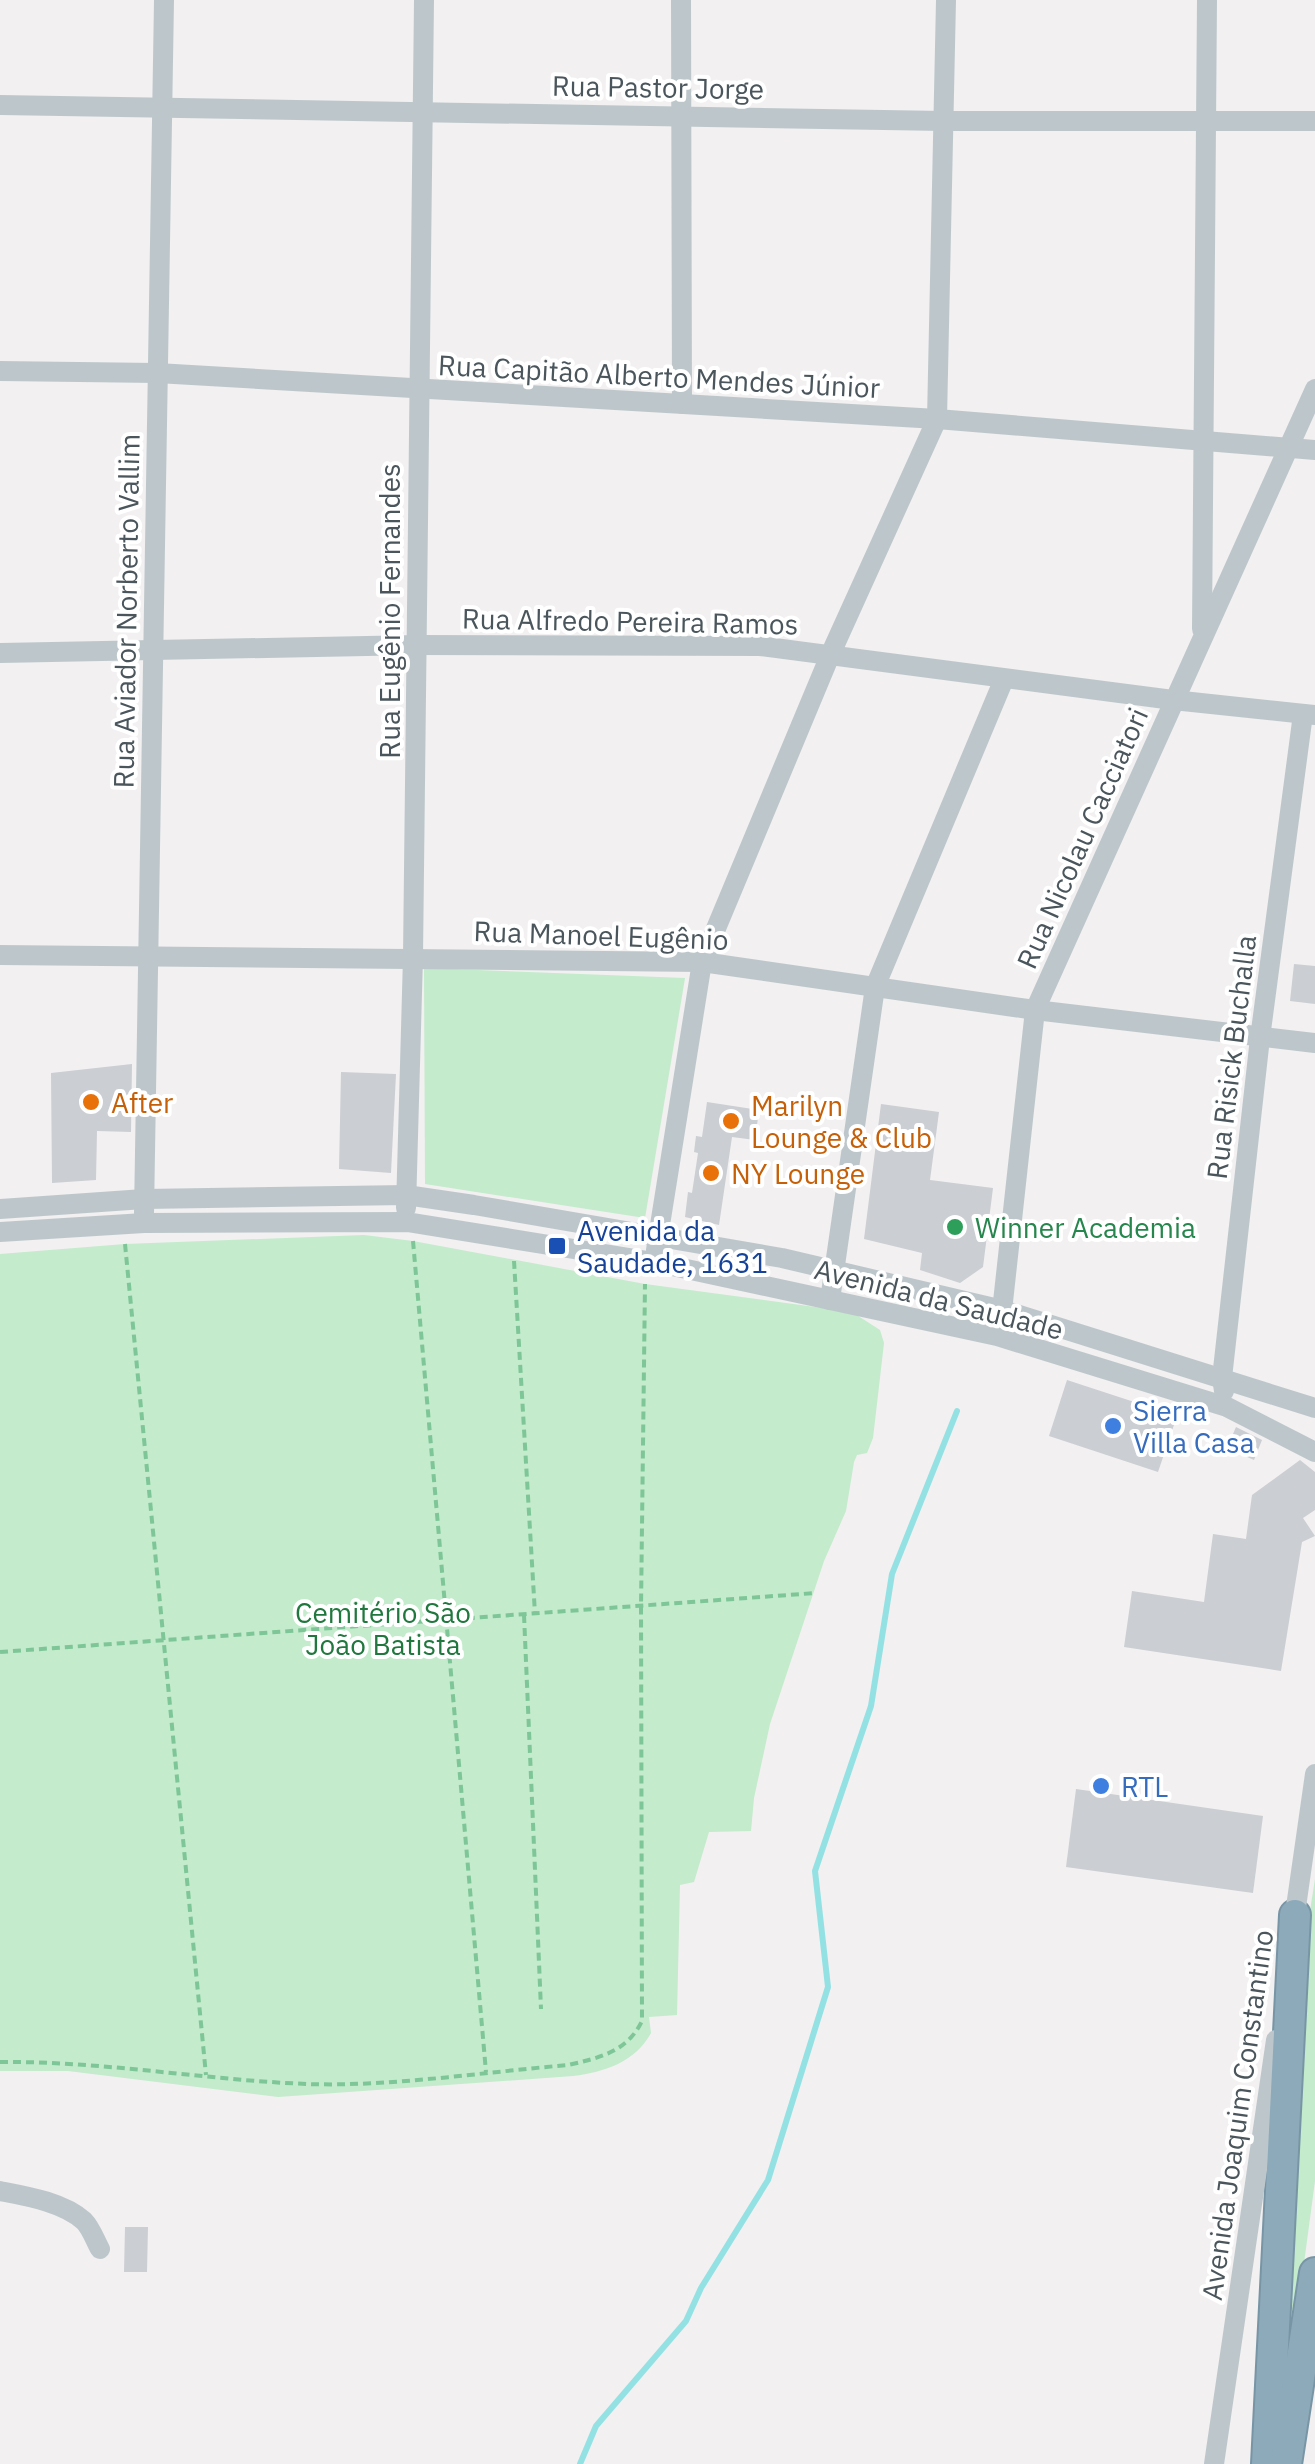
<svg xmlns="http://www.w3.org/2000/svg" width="1315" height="2464" font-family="'IBM Plex Sans',sans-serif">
<rect width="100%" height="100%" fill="#f2f0f1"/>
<g fill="#c3ebcc">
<polygon points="424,968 685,978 645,1218 425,1184"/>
<path d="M364,1235L413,1241L645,1284L852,1312L880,1330L884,1343L873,1438L867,1453L857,1455L854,1462L846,1511L824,1561L770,1724L754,1798L751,1831L709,1832L694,1882L680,1885L677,2015L649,2017L651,2033C635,2062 605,2072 573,2076L278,2097L68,2071H0V1254L125,1244Z"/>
<polygon points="1315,1879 1315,2181 1298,2308 1289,2310 1306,1936"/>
</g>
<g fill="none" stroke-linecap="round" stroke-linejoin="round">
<polyline stroke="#94e1e4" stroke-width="6" points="580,2464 596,2426 686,2321 701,2288 768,2180 828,1987 815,1871 871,1706 892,1574 957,1411"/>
</g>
<g fill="#cbced2">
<polygon points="1294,964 1315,966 1315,1004 1290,1001"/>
<polygon points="132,1064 131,1132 97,1131 96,1180 52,1183 51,1073"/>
<polygon points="341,1072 396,1074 391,1173 339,1169"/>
<polygon points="707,1102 759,1110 755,1140 732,1137 719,1225 685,1217 688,1192 692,1193 698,1153 694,1152 696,1136 702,1137"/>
<polygon points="881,1104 939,1112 930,1180 993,1188 983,1267 960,1283 920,1270 922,1253 864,1239"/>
<polygon points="1067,1380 1177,1416 1158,1472 1049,1436"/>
<polygon points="1236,1427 1262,1440 1254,1460 1227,1448"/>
<polygon points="1300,1460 1315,1472 1315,1510 1303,1518 1315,1536 1302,1542 1281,1671 1124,1647 1132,1591 1204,1602 1213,1534 1246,1539 1252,1495"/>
<polygon points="1076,1789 1263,1816 1253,1893 1066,1867"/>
<polygon points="125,2227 148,2227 147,2272 124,2272"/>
</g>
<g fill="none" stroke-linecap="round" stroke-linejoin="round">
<g stroke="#7895a6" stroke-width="34">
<g id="highway">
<polyline points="1267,2464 1295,1915"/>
<polyline points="1286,2464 1315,2273"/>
</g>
</g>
<g stroke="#7ec697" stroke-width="4" stroke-dasharray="8 5" stroke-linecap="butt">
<polyline points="413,1241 486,2072"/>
<polyline points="125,1244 206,2075"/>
<polyline points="514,1261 535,1614"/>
<polyline points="524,1615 541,2009"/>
<polyline points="0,1652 816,1593"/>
<path d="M0,2062C103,2061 204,2080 307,2084C390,2087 484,2072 568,2065C599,2058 627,2052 642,2021L641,1607L645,1284"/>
</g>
<g stroke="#bdc7cb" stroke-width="20">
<polyline points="681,0 682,404"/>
<polyline points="0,105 944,121 1315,121"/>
<polyline points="0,371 157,373 937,419 1315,450"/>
<polyline points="1202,629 1207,0"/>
<polyline points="0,653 417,645 760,646 1173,700 1315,715"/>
<polyline points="0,955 702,962 1035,1010 1315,1043"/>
<polyline points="406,1208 413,957 424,0"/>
<polyline points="0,1209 144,1199 406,1195 474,1205 782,1258 1003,1310 1315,1408"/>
<polyline points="144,1213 164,0"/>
<polyline points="0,1232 144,1223 407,1222 654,1262 997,1336 1227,1407 1315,1452"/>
<polyline points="656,1250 702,962 831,653 937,419 946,0"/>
<polyline points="830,1300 875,987 1004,679"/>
<polyline points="1001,1320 1035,1010 1315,389"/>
<polyline points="1224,1391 1222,1378 1260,1038 1303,714"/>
<polyline points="1293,1928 1315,1774"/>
<path d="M0,2191C26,2196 63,2202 84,2221C91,2228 95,2240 100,2249"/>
<polyline points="1214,2464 1276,2040"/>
</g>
<use href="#highway" stroke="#8daaba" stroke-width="30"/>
</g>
<g fill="#e8710a" stroke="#fff" stroke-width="4">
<circle cx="91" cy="1102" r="10"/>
<circle cx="731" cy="1121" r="10"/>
<circle cx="711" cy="1173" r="10"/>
</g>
<circle fill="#2e9e5b" stroke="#fff" stroke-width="4" cx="955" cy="1227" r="10"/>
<rect fill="#1a4fb4" stroke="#fff" stroke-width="4" x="547" y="1236" width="20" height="20" rx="5"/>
<g fill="#3f7fe0" stroke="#fff" stroke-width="4">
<circle cx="1113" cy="1426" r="10"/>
<circle cx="1101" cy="1786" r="10"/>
</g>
<g text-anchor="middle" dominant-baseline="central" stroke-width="8" stroke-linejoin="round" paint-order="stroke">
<g font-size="28" fill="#4a565c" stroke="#fff">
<text transform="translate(658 87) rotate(1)">Rua Pastor Jorge</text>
<text transform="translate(659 376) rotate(3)">Rua Capitão Alberto Mendes Júnior</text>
<text transform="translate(126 611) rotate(-89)">Rua Aviador Norberto Vallim</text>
<text transform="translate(389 611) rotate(-90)">Rua Eugênio Fernandes</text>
<text transform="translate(630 621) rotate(1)">Rua Alfredo Pereira Ramos</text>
<text transform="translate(1082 838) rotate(-66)">Rua Nicolau Cacciatori</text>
<text transform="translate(601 935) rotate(2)">Rua Manoel Eugênio</text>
<text transform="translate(1231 1057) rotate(-83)">Rua Risick Buchalla</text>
<text transform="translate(939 1299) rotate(14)">Avenida da Saudade</text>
<text transform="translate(1237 2115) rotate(-82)">Avenida Joaquim Constantino</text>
</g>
<g font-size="28" fill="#c56008" stroke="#fff" text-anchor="start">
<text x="111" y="1102">After</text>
<text x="751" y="1105">Marilyn<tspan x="751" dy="32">Lounge &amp; Club</tspan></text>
<text x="731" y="1173">NY Lounge</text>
</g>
<g font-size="28" fill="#27864d" stroke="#fff" text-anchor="start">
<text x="975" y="1227">Winner Academia</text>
</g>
<g font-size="28" fill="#164399" stroke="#fff" text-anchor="start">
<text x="577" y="1230">Avenida da<tspan x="577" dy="32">Saudade, 1631</tspan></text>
</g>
<g font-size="28" fill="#366cbe" stroke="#fff" text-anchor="start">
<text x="1133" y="1410">Sierra<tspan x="1133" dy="32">Villa Casa</tspan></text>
<text x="1121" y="1786">RTL</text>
</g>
<g font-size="28" fill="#20783e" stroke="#fff">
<text x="383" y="1612">Cemitério São<tspan x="383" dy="32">João Batista</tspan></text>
</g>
</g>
</svg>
